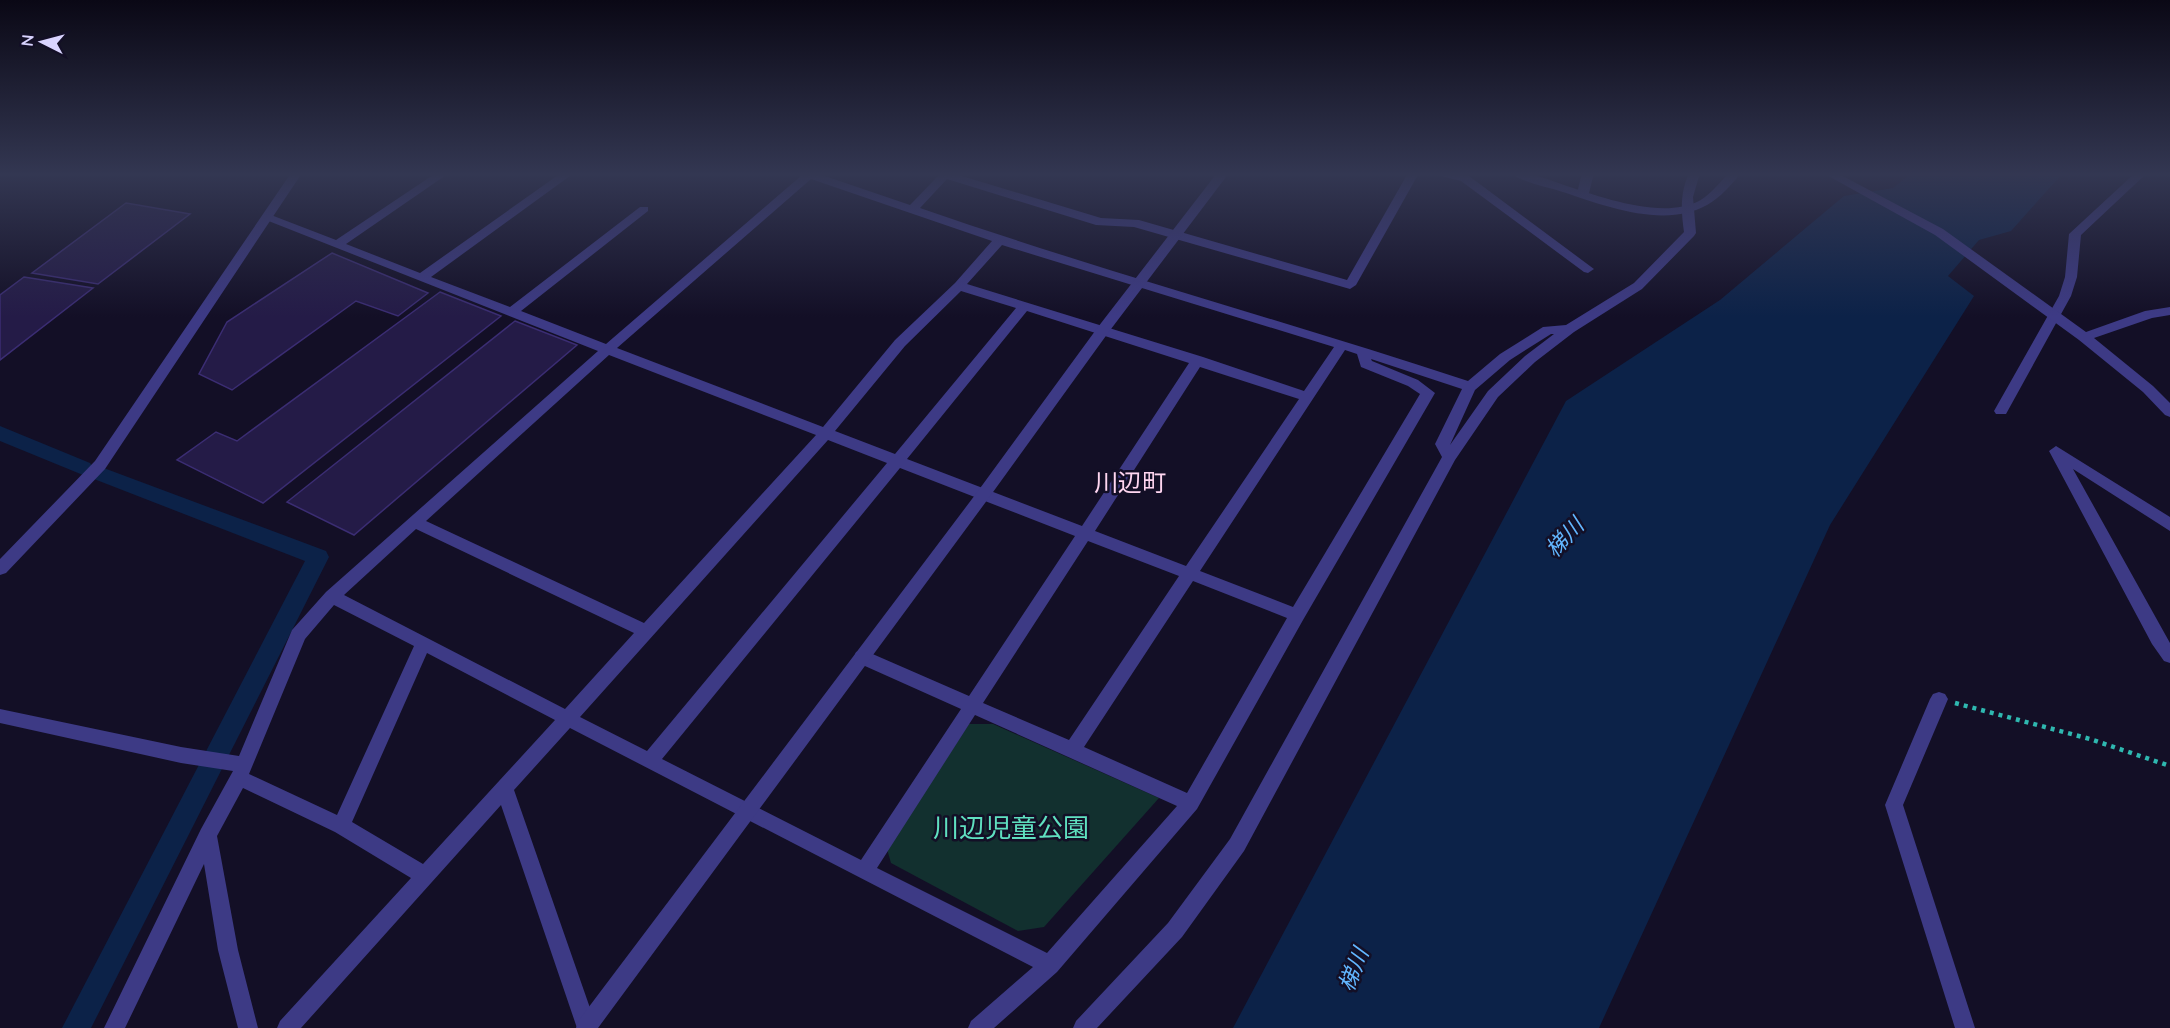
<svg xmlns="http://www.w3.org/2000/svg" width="2170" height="1028" font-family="'Nunito Sans','Noto Sans JP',sans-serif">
<rect width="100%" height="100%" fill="#130f26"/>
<polygon fill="#12302f" points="969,724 993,724 1159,798 1044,927 1018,931 891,863 887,849"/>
<polygon fill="#0c2248" points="1912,173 2063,173 2011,231 1979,240 1948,276 1974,296 1830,525 1599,1028 1233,1028 1566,401 1720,300 1844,196 1893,188"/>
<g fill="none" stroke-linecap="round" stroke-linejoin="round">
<g fill="#0c2248" fill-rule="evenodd">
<polygon points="0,426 90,463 93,468 90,473 83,475 0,441"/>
<polygon points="101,467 326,551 329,557 91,1028 62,1028 305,561 94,479 91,474 94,469"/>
</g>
</g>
<g fill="#241b47" stroke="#3b2d73" stroke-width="1.5">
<polygon points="126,203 190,214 98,284 32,273"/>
<polygon points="332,253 428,293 398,316 356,301 232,390 199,374 227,322"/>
<polygon points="24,277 93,288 0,360 0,295"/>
<polygon points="440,292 501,316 263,503 177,460 216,432 237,441"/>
<polygon points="515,321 577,345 354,535 287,502"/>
</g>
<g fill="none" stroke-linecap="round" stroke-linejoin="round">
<polyline stroke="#2fb8b0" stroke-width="4.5" stroke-dasharray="4 5" stroke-linecap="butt" points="1955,703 2090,739 2170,766"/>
<g fill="#3d3a85" fill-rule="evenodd">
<path d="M436,173H449L346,244L420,273L561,173H574L431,277L510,307L640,207H648V211L521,311L606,344L802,175L801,173H816L910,205L941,173H952L1101,218L1139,220L1347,280L1408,173H1419L1356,285L1350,289L1134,227L1096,225L947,179L920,208C1101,271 1286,321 1468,381L1500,354L1543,327L1566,325L1634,283L1684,232C1681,211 1680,193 1689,173H1700L1693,197L1696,233L1694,236L1642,289L1574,332L1535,362L1498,397L1455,460L1244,851L1182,937L1097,1028H1073L1076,1021L1168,923L1230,839L1442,457L1435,444L1462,389L1371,359L1372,361L1418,380L1435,393L1303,620L1197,809L1057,972L994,1028H968L971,1021L1033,967L570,728L514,790L597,1028H577L501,805L301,1028H277L280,1021L411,878L335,832L243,788L217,836L238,950L258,1028H238L218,950L204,864L125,1028H104L201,829L233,771L181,763L0,723V709L181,747L239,756L292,630L326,592L598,351L261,218L267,214L271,215L336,240ZM811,179L992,241L955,283L895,340L823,427L617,348ZM1002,245L1334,347L1304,391L1203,357L967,284ZM961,291L1016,308L895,454L835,431L905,346ZM1027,311L1189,363L1082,526L907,459ZM1551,334H1554L1525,356L1488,391L1450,445L1475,390L1510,360ZM1345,350L1357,354L1361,367L1408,386L1420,394L1293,607L1200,571ZM609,355L816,435L644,623L426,521ZM1200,367L1299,399L1186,566L1095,531ZM828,440L887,463L647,751L580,717ZM900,468L1075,536L969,696L868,652L862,650L856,652L854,657L856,662L961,709L861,860L662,759ZM416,529L634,633L565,709L344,595ZM1088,541L1179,576L1069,740L983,703ZM1193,581L1287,618L1187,793L1084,747ZM334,605L414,646L337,815L249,774L305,639ZM427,653L555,720L423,864L352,822ZM975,715L1177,806L1047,953L877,868Z"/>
<polygon points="1435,173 1456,173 1469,176 1594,269 1588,273 1584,272 1461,181 1437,175"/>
<polygon points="1582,173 1594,173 1589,193 1583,196 1577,193"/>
<polygon points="2135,173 2147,173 2081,235 2077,277 2071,296 2006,414 1996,414 1994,411 2059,296 2065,277 2069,234"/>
<polygon points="2056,446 2170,517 2170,531 2073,469 2170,643 2170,663 2164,661 2152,644 2049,451"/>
<polygon points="1939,692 1945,694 1948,699 1903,805 1975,1028 1955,1028 1885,805 1930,699 1933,694"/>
</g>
<g fill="#3d3a85" fill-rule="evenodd">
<polygon points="291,173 302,173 105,469 6,573 0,575 0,559 95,461"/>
<polygon points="1217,173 1229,173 1108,333 988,499 598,1028 576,1028 579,1020 978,491 1098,327"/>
<path d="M1511,173C1530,172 1547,179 1564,185C1601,197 1662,220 1699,201C1711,194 1720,182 1729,173H1741C1732,184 1720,198 1707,205C1665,229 1605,206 1563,192C1548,187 1523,183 1511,173Z"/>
<polygon points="1823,173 1837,173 1943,229 2086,332 2145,311 2170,307 2170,315 2152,318 2094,338 2153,386 2170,403 2170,417 2165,415 2143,392 2079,340 1935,235"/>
</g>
</g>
<linearGradient id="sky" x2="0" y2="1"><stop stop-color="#0a0815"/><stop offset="0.55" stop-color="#333752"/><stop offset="1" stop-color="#333752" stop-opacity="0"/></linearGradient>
<rect width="2170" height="317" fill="url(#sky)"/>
<g text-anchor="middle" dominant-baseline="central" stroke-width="5" stroke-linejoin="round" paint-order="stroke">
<g font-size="22" font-style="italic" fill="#62b6ff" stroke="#130f26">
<text transform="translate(1565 538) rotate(-47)">梯川</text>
<text transform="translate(1354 970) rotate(-68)">梯川</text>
</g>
<g font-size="24" fill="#ffd6f0" stroke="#130f26">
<text x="1130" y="483">川辺町</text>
</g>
<g font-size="26" fill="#5fe0c0" stroke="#130f26">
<text x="1011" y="828">川辺児童公園</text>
</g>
</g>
<g transform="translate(42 42) rotate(276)" stroke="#130f26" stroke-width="4.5" paint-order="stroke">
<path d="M0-4.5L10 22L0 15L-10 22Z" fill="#d9d4ff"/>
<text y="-9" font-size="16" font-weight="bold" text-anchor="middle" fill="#d9d4ff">N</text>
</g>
</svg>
